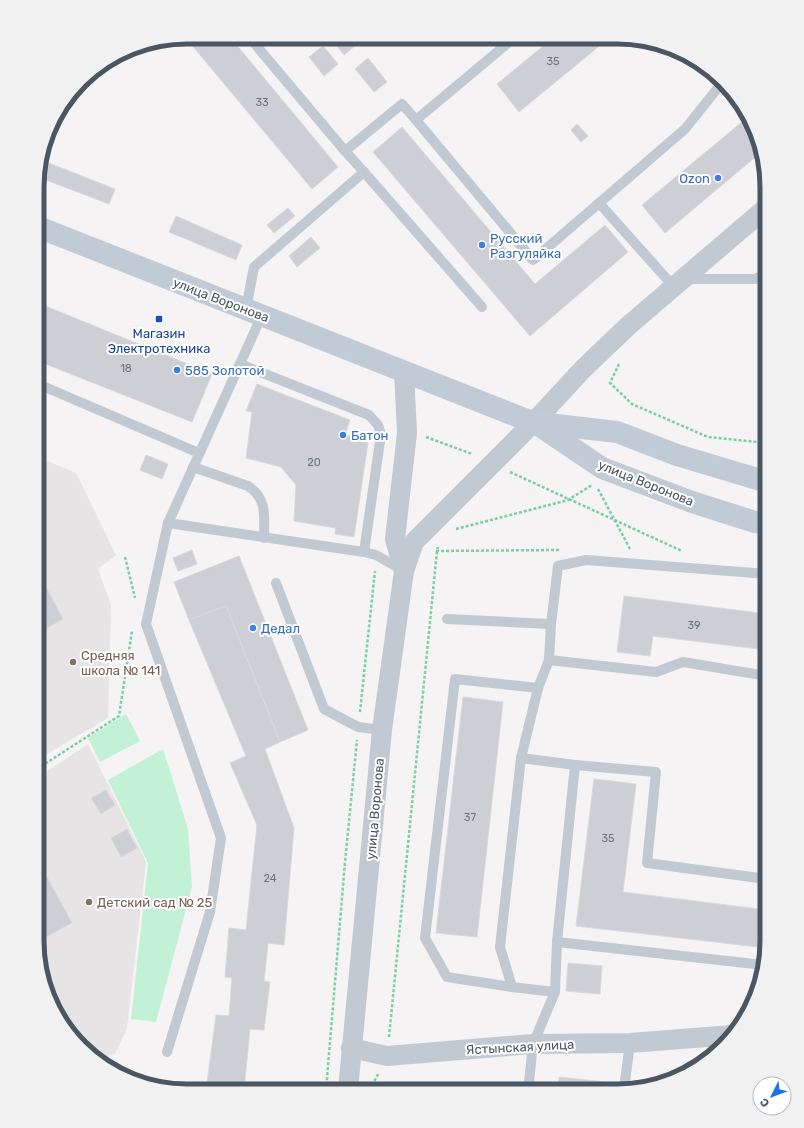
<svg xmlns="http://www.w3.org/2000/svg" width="804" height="1128" font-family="Rubik,sans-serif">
<rect width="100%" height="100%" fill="#f5f3f3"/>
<g fill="#e6e4e5">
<polygon points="38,457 76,473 116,555 98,569 111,605 108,718 37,760"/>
<polygon points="88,744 146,862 127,1028 115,1054 98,1061 74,1040 52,1007 37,941 37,778"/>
</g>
<g fill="#c3f1d5">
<polygon points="126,714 140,741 100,762 88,738"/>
<polygon points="163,749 188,829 192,887 156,1022 131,1019 148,863 108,780"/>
</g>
<g fill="#cdcfd5" stroke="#d7d9de">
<polygon points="185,37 230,37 338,167 312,189"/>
<polygon points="330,37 350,37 356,45 344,55"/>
<polygon points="553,38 609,38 519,112 497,84"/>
<polygon points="323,46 338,64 324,76 309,57"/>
<polygon points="368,58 387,82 374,92 355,69"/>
<polygon points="748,117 752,121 759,154 665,233 642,205"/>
<polygon points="577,124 588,136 581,142 571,130"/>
<polygon points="402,127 535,284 605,225 628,252 530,336 373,152"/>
<polygon points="41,160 115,189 109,204 38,177 38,167"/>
<polygon points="288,208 295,216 274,233 267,225"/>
<polygon points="176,216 242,245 236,260 169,232"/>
<polygon points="311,237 320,248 297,267 289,256"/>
<polygon points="38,303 212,374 192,422 38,361"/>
<polygon points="257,384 350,420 345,434 368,443 354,537 335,534 336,528 294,521 296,485 281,467 246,458 252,412 246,411"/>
<polygon points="146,455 168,464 162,479 140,470"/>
<polygon points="192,550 197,564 178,571 173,558"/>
<polygon points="239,556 308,730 280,742 226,606 189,620 174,582"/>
<polygon points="38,572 63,619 47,628 44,622 38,625"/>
<polygon points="624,596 767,614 767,650 653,636 650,656 617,652"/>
<polygon points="226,606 280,742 265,749 294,828 284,945 268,943 264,981 270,982 264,1030 250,1029 244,1090 206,1090 216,1015 229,1016 232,978 225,977 229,928 246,930 257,825 230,763 246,756 189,620"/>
<polygon points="463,697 503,702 477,937 436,933"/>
<polygon points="594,779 636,784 623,892 767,910 767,948 576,926"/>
<polygon points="106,790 115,805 101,814 91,798"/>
<polygon points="127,829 137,848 121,857 111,838"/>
<polygon points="37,859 72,923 40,940 37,935"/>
<polygon points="568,963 602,966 600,994 566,991"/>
<polygon points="559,1077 605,1082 604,1091 558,1091"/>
</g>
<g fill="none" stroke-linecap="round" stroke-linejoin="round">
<g stroke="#7ad0a6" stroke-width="2.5" stroke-dasharray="3 2" stroke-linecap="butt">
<polyline points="619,364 610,383 632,404 708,437 767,443"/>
<polyline points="426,437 472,454"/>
<polyline points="510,472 682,551"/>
<polyline points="598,489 630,549"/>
<polyline points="456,529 568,500 592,485"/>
<polyline points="436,551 559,550"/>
<polyline points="125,557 135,598"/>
<polyline points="360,712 375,571"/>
<polyline points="37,769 119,716 132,631"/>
<polyline points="389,1037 437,551 438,547"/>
<polyline points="326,1090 345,862 357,740"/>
<polyline points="370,1090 378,1074"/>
</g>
<g stroke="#c1cad2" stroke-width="10">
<polyline points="249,37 345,151 402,104 416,120 533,260 685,129 721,84"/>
<polyline points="75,90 112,61"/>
<polyline points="416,120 514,38"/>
<polyline points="364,172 482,307"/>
<polyline points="599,203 674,287"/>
<polyline points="684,279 755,279 767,273"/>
<polyline points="246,309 254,267 364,172 345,151"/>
<polyline points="240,364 369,415 378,425 381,434 364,552"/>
<polyline points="38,384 199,453"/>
<path d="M193,467L248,486C268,499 264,517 264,538"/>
<polyline points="168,523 364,552 376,555 404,571"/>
<polyline points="276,583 324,709 358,727 382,730"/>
<polyline points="447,619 551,624"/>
<polyline points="549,660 656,672 683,662 767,676"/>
<polyline points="521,758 575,765"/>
<polyline points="557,942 764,965"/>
<polyline points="512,987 447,977 425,938 455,679 538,688"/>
<polyline points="555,992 512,987 500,947 521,758 538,688 549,660 551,624 558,566 586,560 767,574"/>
<polyline points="167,1052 210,912 221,838 146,624 168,523 262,315"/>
<polyline points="624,1089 630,1043"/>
<polyline points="528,1091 533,1044 555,992 557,942 575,765 656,772 647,863 767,879"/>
</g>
<g stroke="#c1cad2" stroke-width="20">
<polyline points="404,571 395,539 407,433 404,372"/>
<polyline points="351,1048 387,1056 533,1044 630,1043 732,1035"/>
<polyline points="348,1090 382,730 404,571 414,542 534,422 583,369 628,326 767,207"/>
</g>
<g stroke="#c1cbd6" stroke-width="22">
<polyline points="38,227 532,422"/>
<polyline points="534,422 602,468 692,502 755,522 767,524"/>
<polyline points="539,423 617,432 677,455 767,482"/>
</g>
</g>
<g fill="#3f7fe0" stroke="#fff" stroke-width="1.5">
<circle cx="718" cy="178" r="4"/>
<circle cx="482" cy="245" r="4"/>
<circle cx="177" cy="370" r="4"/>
<circle cx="343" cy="435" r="4"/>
<circle cx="253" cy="628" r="4"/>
</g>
<rect fill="#1a4fb4" stroke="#fff" stroke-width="1.5" x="155" y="315" width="8" height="8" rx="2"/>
<g fill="#8d6e63" stroke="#fff" stroke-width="1.5">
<circle cx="73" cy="662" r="4"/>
<circle cx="89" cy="902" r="4"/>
</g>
<g text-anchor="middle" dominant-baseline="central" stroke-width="4" stroke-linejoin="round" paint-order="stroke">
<g font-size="11" fill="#6b747e">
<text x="553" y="61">35</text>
<text x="262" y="102">33</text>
<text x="126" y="368">18</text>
<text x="314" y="462">20</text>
<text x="694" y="625">39</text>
<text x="470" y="817">37</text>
<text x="608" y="838">35</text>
<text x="270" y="878">24</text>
</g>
<g font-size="13" fill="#366cbe" stroke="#fff" text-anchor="start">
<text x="710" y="178" text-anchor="end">Ozon</text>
<text x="490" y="238">Русский<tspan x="490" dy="15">Разгуляйка</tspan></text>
<text x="185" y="370">585 Золотой</text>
<text x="351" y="435">Батон</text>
<text x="261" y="628">Дедал</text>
</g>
<g font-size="13" fill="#4a5661" stroke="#fff">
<text transform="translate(221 300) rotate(21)">улица Воронова</text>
<text transform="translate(646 483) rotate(22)">улица Воронова</text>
<text transform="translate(375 809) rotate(-85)">улица Воронова</text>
<text transform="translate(520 1047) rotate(-3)">Ястынская улица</text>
</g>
<g font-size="13" fill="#164399" stroke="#fff">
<text x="159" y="333">Магазин<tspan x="159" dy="15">Электротехника</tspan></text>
</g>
<g font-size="13" fill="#785e54" stroke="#fff" text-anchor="start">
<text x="81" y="655">Средняя<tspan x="81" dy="15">школа № 141</tspan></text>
<text x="97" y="902">Детский сад № 25</text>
</g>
</g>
<path d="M0 0H804V1128H0ZM187 44H617A143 143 0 0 1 760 187V941A143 143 0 0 1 617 1084H187A143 143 0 0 1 44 941V187A143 143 0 0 1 187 44Z" fill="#f1f1f2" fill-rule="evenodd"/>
<path fill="none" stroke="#4a5661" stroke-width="5" d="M187 44H617A143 143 0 0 1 760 187V941A143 143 0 0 1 617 1084H187A143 143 0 0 1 44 941V187A143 143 0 0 1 187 44Z"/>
<g transform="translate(772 1096) rotate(228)"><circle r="19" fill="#ffffff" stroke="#b7bbc0"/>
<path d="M0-3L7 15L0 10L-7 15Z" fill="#1a73e8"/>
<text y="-6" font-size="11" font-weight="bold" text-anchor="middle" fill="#4a5661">С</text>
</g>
</svg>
